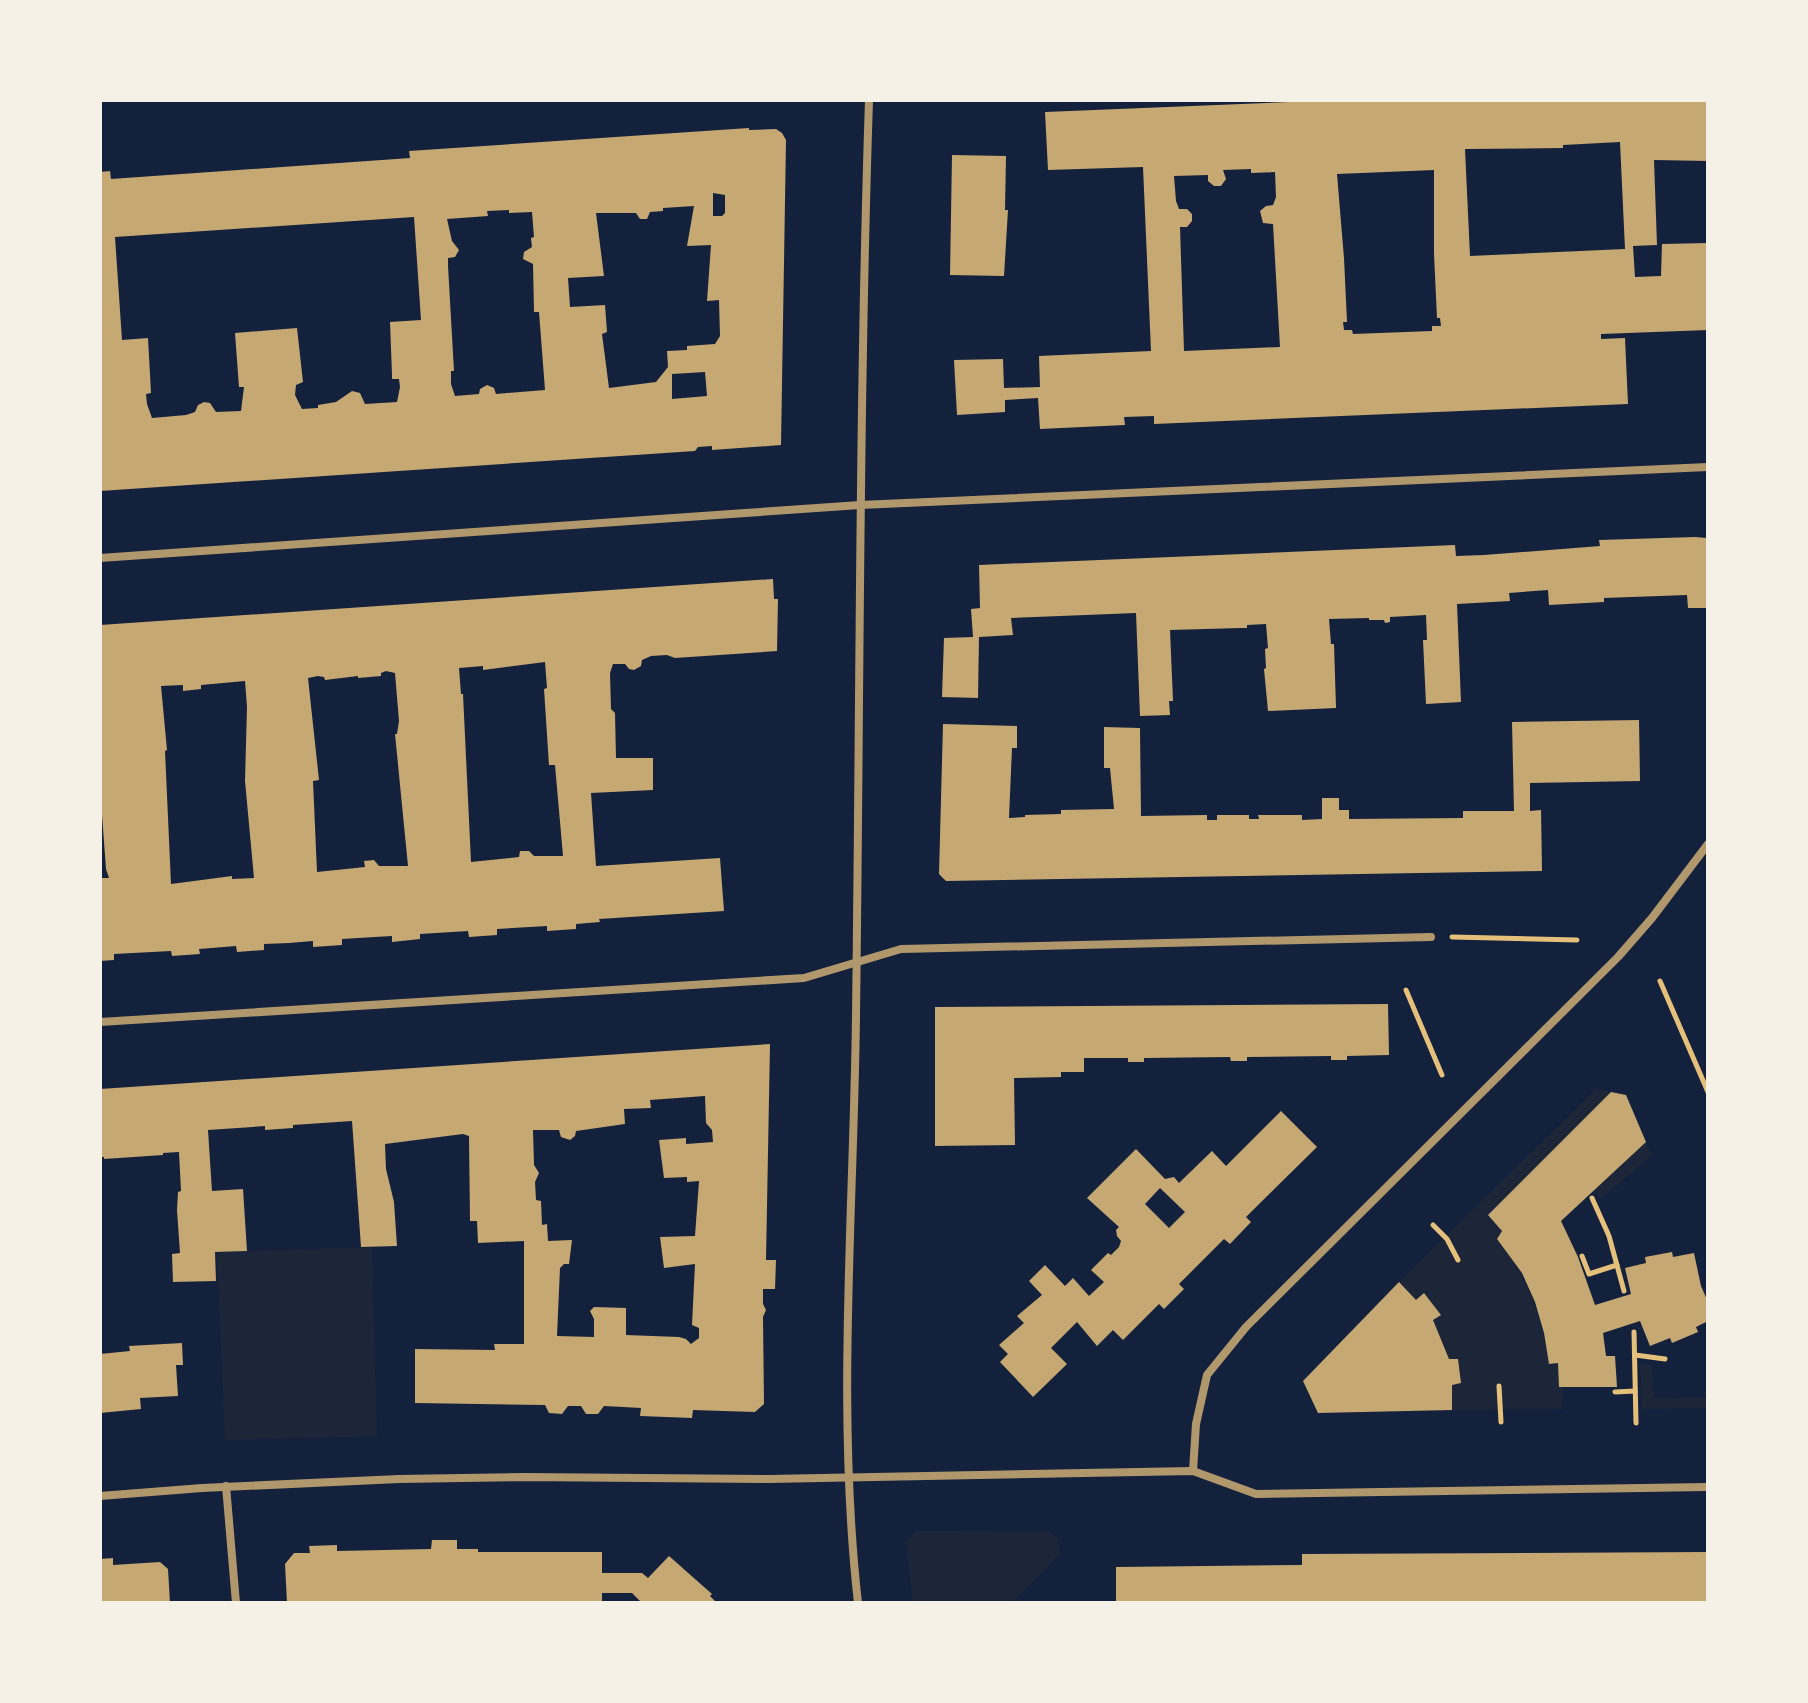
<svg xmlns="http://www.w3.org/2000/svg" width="1808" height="1703" font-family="'Noto Sans',sans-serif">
<rect width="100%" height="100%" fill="#14213d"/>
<g fill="#1d2539">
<path d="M1596,1089L1611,1092L1488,1215L1502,1231L1497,1239C1529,1280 1540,1313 1549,1364L1558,1363L1563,1387L1562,1409L1452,1410L1449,1359L1433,1320L1440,1315L1424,1293L1416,1300L1399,1282Z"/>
<polygon points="1646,1142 1652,1155 1601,1199 1594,1188"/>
<polygon points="372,1247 377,1436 225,1440 217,1252"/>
<polygon points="1647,1363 1652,1367 1654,1398 1708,1397 1708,1408 1642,1409 1640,1366"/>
<polygon points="916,1531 1050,1532 1058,1538 1060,1554 1012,1603 913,1603 906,1542"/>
</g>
<g fill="#c6a872" fill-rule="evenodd">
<path d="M1340,100H1493V102L1708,100V161L1654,160L1657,245L1633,246L1635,277L1661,276L1662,244L1708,243V330L1601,334V339L1625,338L1628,404L1154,424V416L1124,417L1125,425L1040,429L1038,398L1005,400V412L957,415L954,360L1003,359L1004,388L1040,387L1039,356L1151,351L1143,167L1048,170L1045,112ZM1620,142L1625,249L1470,256L1465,149L1563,148V145ZM1251,169V173L1275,172L1276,197L1273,205L1266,206L1260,211L1263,223L1273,224L1280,347L1184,351L1180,227H1187L1192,221V214L1187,209H1179L1176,201L1174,176L1208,175V181L1214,186H1221L1226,179L1223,170ZM1434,170V254L1437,318H1440L1441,326H1432V331L1353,334L1352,330H1344L1343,322H1347L1344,258L1337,174Z"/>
<path d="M749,128V130L776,129L782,133L786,140L781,445L712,450V446L698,447L695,451L100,491V172L110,171L111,179L410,158L409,151ZM713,193L725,195V213L722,216H713ZM694,206L687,246L711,245L707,301L719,300L720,336L715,344L687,346V350L667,351L668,367L656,382L609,388L602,334L607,332L605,305L570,307L568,278L604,276L596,213H636L640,219H647L650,212L663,211V208ZM509,210V213L532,212L534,237L531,238L532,247L524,252L523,259L533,264L534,312H539L545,390L496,394L494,388L487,385L480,389L479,394L455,396L451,384V371H454L448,266V258L455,257L459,250L452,241L447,219L488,216L487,211ZM414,217L421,320L390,322L392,375V379H399L400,387L397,402L365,404L360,393L352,391L336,402L318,405V408L302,409L295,395L296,385L303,382L297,328L235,333L239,387H244L241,411L216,412L210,403L204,402L198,405L195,412L186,415L152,418L147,404L146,394L151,393L148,338L122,340L115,237ZM705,372L707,396L672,399V374Z"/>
<polygon points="952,155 1006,156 1005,210 1008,210 1004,276 950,275"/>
<polygon points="1695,537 1707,538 1708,542 1708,608 1688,608 1687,595 1604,598 1604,602 1549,605 1548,590 1509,593 1510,601 1457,604 1461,702 1426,704 1423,640 1427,640 1426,615 1390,617 1390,622 1385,623 1384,620 1369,620 1369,618 1329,619 1331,644 1334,644 1336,708 1268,711 1264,669 1266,668 1265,649 1268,648 1266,624 1247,625 1247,628 1241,628 1170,630 1173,701 1169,701 1170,715 1140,716 1136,613 1011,618 1013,635 979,637 978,698 942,697 944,638 973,637 971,609 980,608 979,565 1455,545 1456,556 1484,555 1600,546 1599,540"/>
<path d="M773,579L774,599H778L777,651L675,658L667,655L651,656L642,660L641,666L634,670L629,669L625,664H613L610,673L611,709L615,713L616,758H653V790L591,793L596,866L720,858L724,911L599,919L600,922L576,924V929L547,931V926L497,929V935L469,937L468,931L420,934V939L392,942V936L375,937L342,939V945L313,947V941L289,943L264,944V950L237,952L236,946L199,949L200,954L172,956L171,951L114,954V960L100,961V878H109L106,869L100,788V711H102L100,625ZM545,662L547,688L544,689L549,765H555L563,856H534L529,851H520L519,857L471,862L463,694H461L459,668L483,666V670ZM386,671L395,673L399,721L397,734H395L408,866H379L374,860L364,861L365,867L317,872L313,781L319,780L308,678L318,676L324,677L325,680L358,676V678L381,676V673ZM245,681L247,707L245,781L254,878L232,879V876L171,884L165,751L167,750L161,686L183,685V691L201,689V685Z"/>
<polygon points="1639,720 1640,781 1530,783 1530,811 1541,810 1542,871 946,881 939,874 943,724 1017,726 1017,748 1012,748 1009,818 1025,817 1025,815 1061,814 1061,810 1114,809 1110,768 1104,768 1104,727 1140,728 1141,816 1207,815 1207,820 1217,820 1217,815 1249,815 1249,819 1259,819 1258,815 1302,815 1302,820 1322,819 1322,798 1339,798 1339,810 1349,810 1349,819 1463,818 1463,811 1514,811 1512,722"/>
<polygon points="1388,1004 1389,1055 1347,1056 1347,1060 1331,1060 1331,1056 1247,1057 1247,1061 1231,1061 1230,1057 1144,1058 1144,1062 1128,1062 1128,1058 1084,1058 1084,1072 1061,1072 1061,1077 1014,1078 1015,1145 935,1146 935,1007"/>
<path d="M770,1044L766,1260H776L775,1289H763V1304L766,1310L763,1317L764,1404L755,1412L693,1410L692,1418L640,1416L641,1408L623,1407L604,1406L598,1414H586L581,1406H568L562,1414L549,1413L545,1405L415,1403V1349L495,1350L494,1344H524V1241L478,1243L477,1221H470L469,1136L463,1134L385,1144L386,1169L394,1202L397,1246L361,1247L352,1121L293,1125V1128L265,1130V1126L208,1130L212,1191L243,1189L247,1251L215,1252L216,1281L173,1282L172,1254L180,1253L177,1210L178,1192L181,1191L179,1152L163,1153V1155L104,1159V1157H100V1089ZM705,1096L706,1123L712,1130L713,1142L686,1144V1138L659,1140L664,1178L687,1177V1182L699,1181L695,1236L660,1237L664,1268L695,1264L692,1325L699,1328V1338L691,1344L686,1339L679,1337L626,1335V1308L594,1307L590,1311L594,1319V1337L557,1336L560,1268L564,1264H569L572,1240L548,1241L547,1224L542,1225L541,1201L536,1200L535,1182L539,1173L534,1165L533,1130H559L561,1137L570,1140L575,1136L576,1131L625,1124L624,1109L651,1108L650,1100Z"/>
<polygon points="1611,1092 1626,1095 1646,1142 1561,1221 1578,1257 1595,1305 1631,1294 1625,1268 1646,1263 1645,1257 1672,1252 1673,1257 1694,1253 1701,1286 1708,1302 1708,1321 1696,1327 1698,1332 1672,1343 1670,1338 1650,1346 1640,1321 1603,1333 1606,1356 1615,1356 1617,1387 1559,1387 1558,1363 1549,1364 1544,1333 1535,1302 1522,1273 1497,1239 1502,1231 1488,1215"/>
<path d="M1281,1111L1317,1147L1246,1217L1251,1222L1230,1244L1224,1239L1179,1284L1184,1289L1164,1309L1159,1304L1123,1340L1113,1330L1097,1346L1077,1322L1051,1348L1067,1364L1033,1397L1000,1362L1008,1354L999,1345L1024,1323L1017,1316L1042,1295L1029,1281L1045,1265L1065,1286L1073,1278L1089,1296L1104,1282L1091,1270L1108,1253L1111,1255L1119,1247L1121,1241L1117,1236L1116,1230L1119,1227L1087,1198L1136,1149L1165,1179L1174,1177L1179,1183L1212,1151L1226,1166ZM1160,1188L1185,1212L1169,1228L1145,1204Z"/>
<polygon points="1399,1282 1416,1300 1424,1293 1441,1315 1433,1320 1449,1359 1458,1359 1461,1383 1452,1385 1452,1410 1318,1413 1303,1381"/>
<polygon points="182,1343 183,1365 176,1365 178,1396 140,1398 141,1409 100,1413 100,1354 130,1351 129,1346"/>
<polygon points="432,1540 457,1540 457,1549 478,1549 478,1552 602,1552 602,1573 642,1573 648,1578 669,1556 712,1594 710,1596 717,1603 642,1603 632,1593 602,1593 602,1603 287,1603 285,1564 294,1553 310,1553 309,1546 337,1545 337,1551 431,1549"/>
<polygon points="1708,1552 1708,1603 1116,1603 1116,1567 1302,1565 1302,1554"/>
<polygon points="113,1558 113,1565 160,1562 168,1569 170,1603 100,1603 100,1559"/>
</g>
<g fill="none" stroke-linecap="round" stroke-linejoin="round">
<g stroke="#e5c07b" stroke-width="5">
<polyline points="1452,937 1577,940"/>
<polyline points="1660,981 1708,1092"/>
<polyline points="1406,990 1442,1075"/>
<polyline points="1592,1198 1609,1236 1624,1291"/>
<polyline points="1433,1225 1447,1239 1458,1260"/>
<polyline points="1582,1256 1589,1274 1617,1265"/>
<polyline points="1634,1332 1636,1423"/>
<polyline points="1635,1355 1665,1359"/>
<polyline points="1499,1386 1501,1422"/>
<polyline points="1615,1392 1635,1391"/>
</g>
<g stroke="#b1986c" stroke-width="8">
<polyline points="100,558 860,505 1708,467"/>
<polyline points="100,1022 804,978 901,949 1431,937"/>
<polyline points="1193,1471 1196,1424 1207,1375 1246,1327 1618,957 1652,918 1708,844"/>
<polyline points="226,1486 236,1603"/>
<polyline points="100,1496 202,1488 399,1479 524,1477 769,1479 1193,1471 1256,1494 1708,1487"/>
<path d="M858,1603C836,1408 854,1210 856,1014C860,709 859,405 869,100"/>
</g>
</g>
<rect width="1808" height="1703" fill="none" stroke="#f6f1e7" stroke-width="204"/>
</svg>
